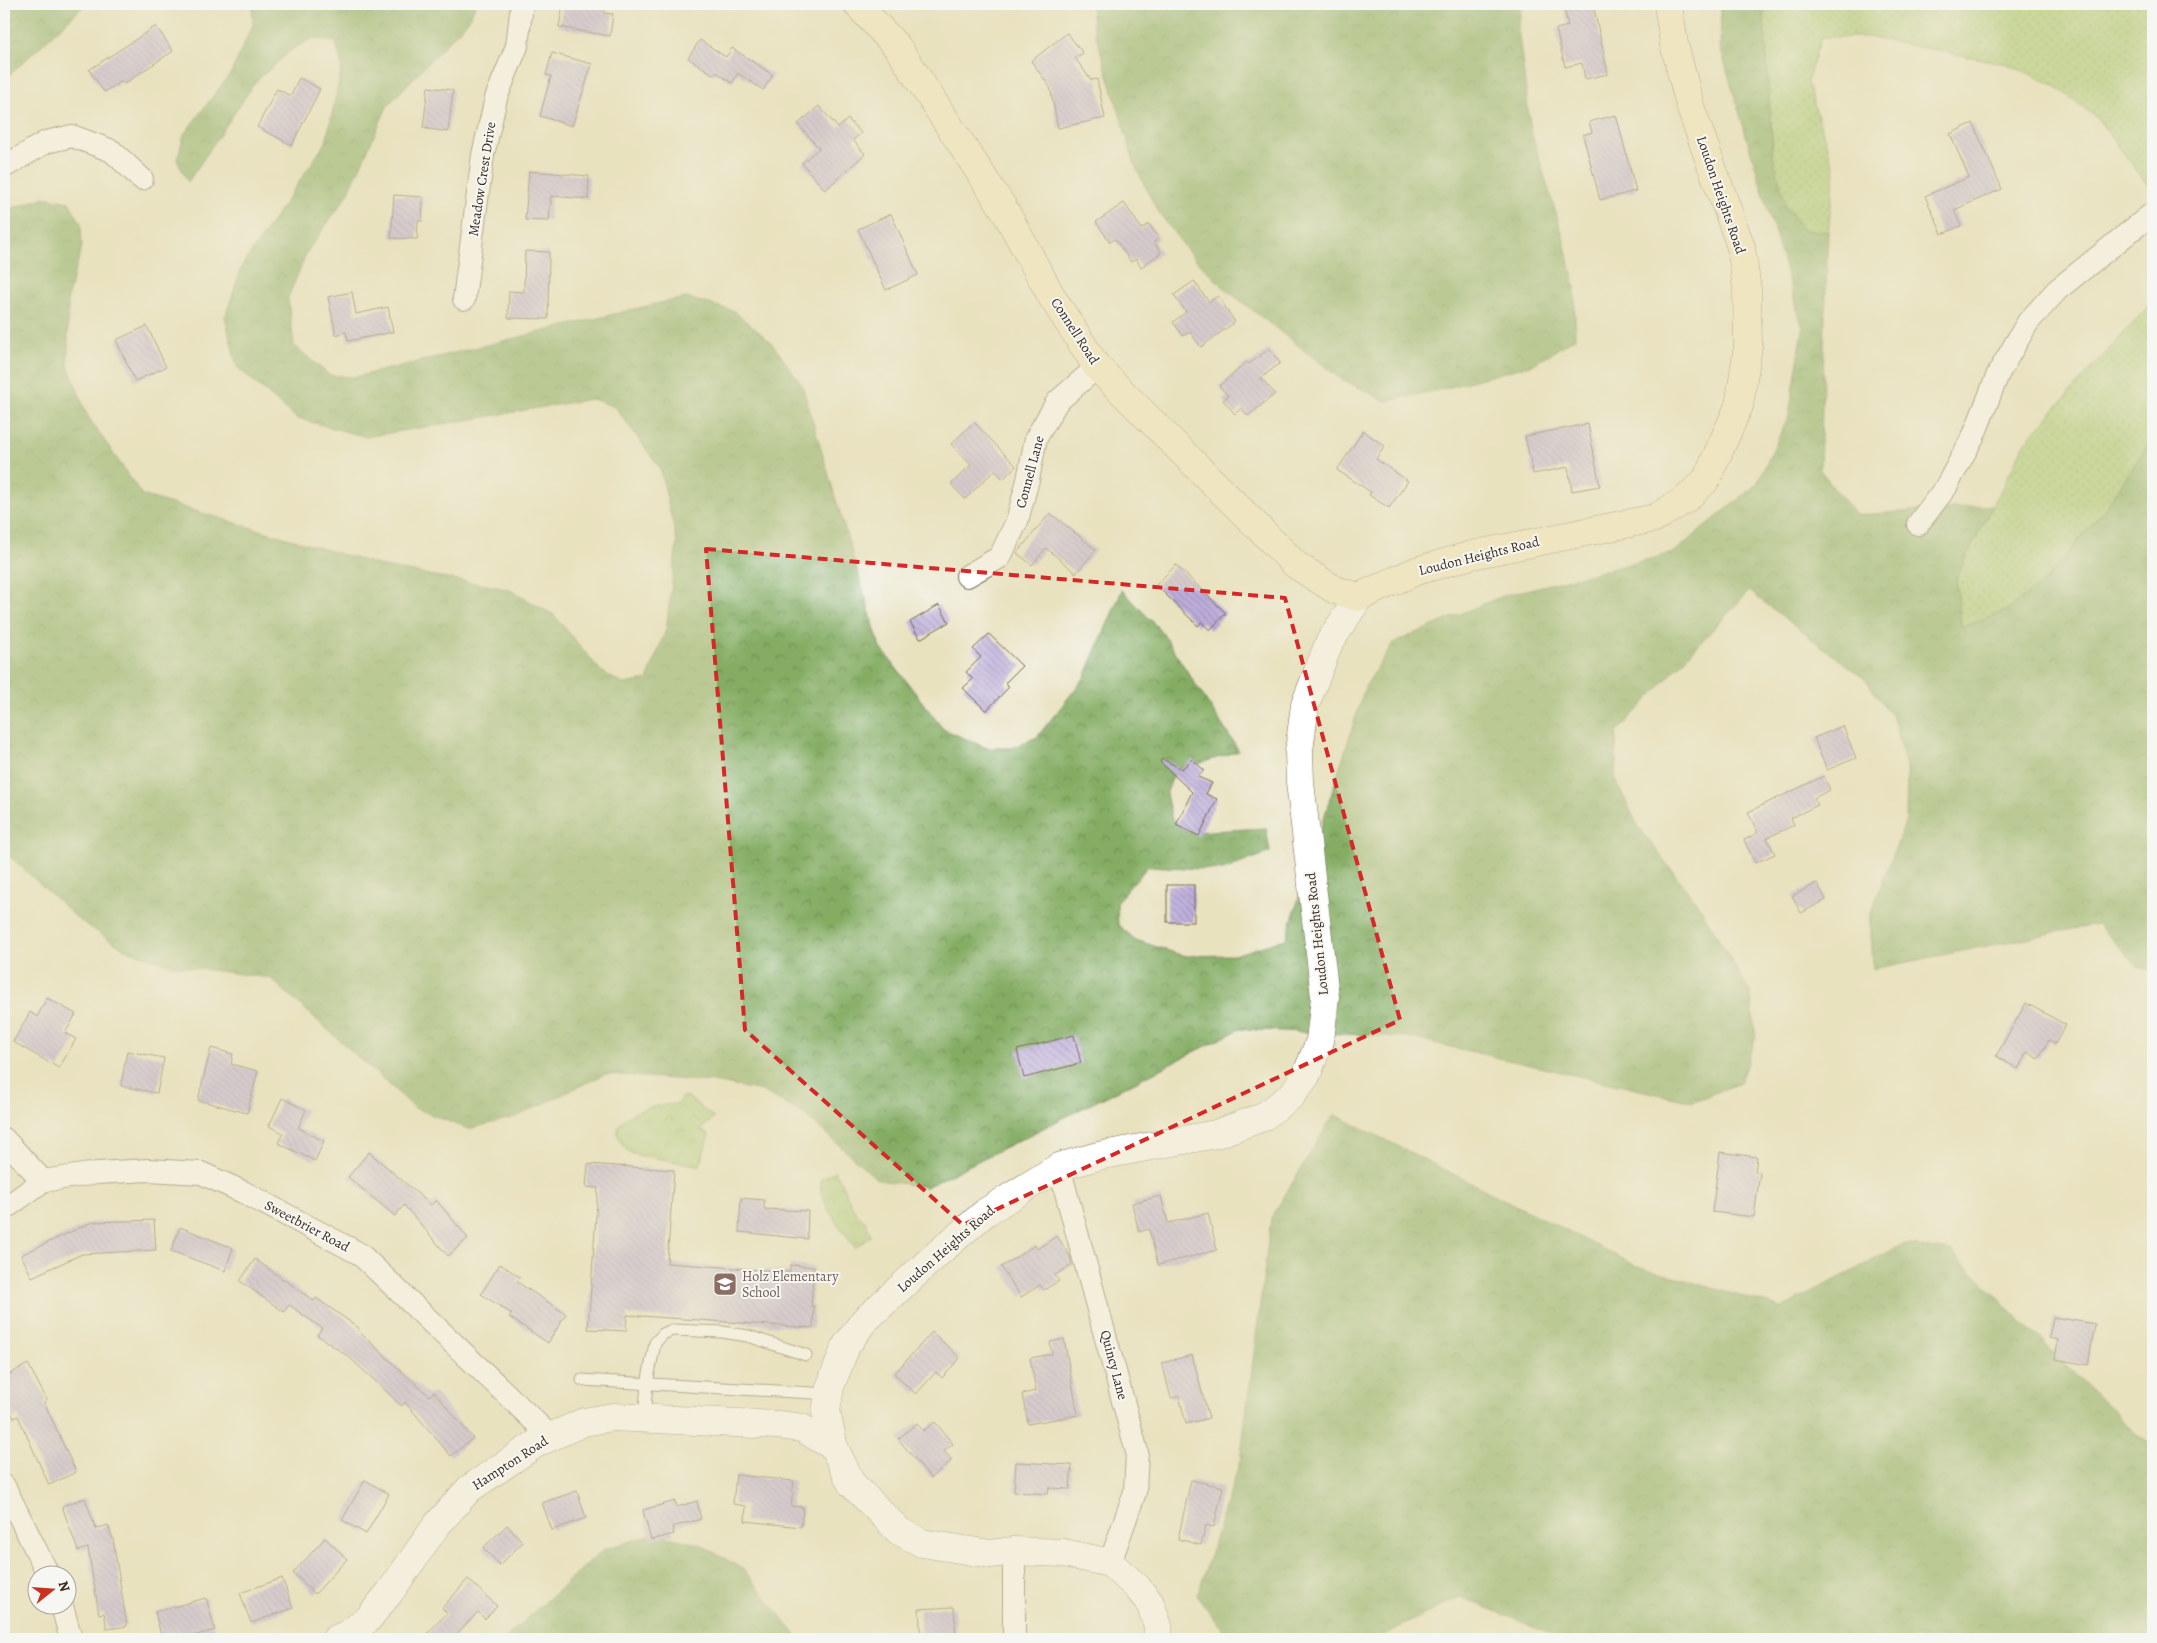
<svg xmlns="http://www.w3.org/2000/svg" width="2157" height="1643" font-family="Alegreya,serif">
<defs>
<pattern id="grass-dots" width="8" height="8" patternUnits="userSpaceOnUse" patternTransform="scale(1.25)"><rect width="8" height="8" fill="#a6c972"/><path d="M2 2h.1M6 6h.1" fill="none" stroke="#88a35d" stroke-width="1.8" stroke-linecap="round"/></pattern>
<pattern id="forest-crowns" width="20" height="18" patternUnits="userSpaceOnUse" patternTransform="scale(1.25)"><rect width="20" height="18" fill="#84ad64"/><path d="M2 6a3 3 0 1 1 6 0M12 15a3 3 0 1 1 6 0" fill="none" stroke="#6d8d52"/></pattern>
<pattern id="park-crowns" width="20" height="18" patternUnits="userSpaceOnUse" patternTransform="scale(1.25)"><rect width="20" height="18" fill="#a6c972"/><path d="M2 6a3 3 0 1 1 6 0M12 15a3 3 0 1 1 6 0" fill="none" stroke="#88a35d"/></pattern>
<pattern id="building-back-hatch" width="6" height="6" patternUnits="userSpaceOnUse" patternTransform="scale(1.25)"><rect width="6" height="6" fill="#beafdd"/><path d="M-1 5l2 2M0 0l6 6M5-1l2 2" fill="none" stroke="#9c8fb3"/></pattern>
</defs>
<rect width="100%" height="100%" fill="#f6f6f2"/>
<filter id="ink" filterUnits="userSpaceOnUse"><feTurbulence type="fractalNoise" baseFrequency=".02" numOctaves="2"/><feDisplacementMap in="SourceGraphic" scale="10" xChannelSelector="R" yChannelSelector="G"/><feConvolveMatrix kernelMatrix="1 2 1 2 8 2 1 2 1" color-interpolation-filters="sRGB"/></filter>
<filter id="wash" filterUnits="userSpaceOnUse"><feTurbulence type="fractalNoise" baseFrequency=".0096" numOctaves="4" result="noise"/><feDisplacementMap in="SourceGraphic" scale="20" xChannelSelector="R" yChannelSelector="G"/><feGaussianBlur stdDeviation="1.12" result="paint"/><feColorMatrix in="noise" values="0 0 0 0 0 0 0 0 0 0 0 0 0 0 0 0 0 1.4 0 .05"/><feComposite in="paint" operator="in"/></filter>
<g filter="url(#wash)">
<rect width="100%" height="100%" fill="#e9e2bf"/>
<g fill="url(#grass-dots)" stroke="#707a48">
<polygon points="1763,4 2153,4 2153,192 2097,118 2054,85 2007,64 1867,37 1821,37 1807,82 1835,171 1828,232 1803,230 1786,207 1773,156"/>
<polygon points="2153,301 2153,437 2107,506 2044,582 2007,610 1961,627 1956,577 2026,441"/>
</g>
<g fill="url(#forest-crowns)" stroke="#606c41">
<polygon points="4,4 86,4 4,80"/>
<polygon points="252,4 476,4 468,21 388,105 348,194 307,252 288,298 294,345 329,375 355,377 659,303 687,298 734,311 771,342 802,385 880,647 943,729 987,748 1012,748 1037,737 1085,677 1122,590 1161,631 1239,751 1175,771 1166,794 1172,820 1193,832 1266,828 1270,852 1223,870 1148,866 1117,901 1118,925 1136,940 1184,956 1234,955 1286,939 1365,687 1393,643 1502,596 1673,553 1757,484 1789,415 1803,329 1720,47 1721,4 1763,4 1773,156 1786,206 1803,230 1828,232 1820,470 1856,515 1993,505 1956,577 1961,627 2007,610 2044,582 2107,506 2153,437 2153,970 2137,966 2097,924 1873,969 1870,915 1906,820 1907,771 1894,720 1866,680 1749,591 1617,732 1615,779 1638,826 1700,907 1750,992 1756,1037 1740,1083 1692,1102 1407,1037 1240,1029 926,1187 878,1180 804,1114 762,1091 713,1082 605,1074 516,1117 468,1129 415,1108 270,978 172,965 124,949 79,920 4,851 4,211 45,197 69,202 81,223 82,247 68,295 68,365 87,415 142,495 385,567 508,589 554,615 601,671 623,684 647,680 666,629 677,543 660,468 615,407 592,399 366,437 296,418 237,367 225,317 242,266 326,142 342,66 336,42 313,38 293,49 256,81 188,182 177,160 184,134 231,73 253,24"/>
<polygon points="1091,4 1522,4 1518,27 1531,131 1562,233 1575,286 1575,338 1534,364 1439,390 1386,401 1341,379 1224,288 1190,254 1157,210 1136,168 1093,26"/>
<polygon points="1334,1114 1637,1266 1782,1308 1903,1244 1951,1251 2134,1432 2153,1445 2153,1639 1563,1639 1460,1597 1376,1639 1230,1639 1197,1596 1240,1461 1271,1218"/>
<polygon points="654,1534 700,1544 743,1569 799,1639 504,1639 604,1549"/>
</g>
<g fill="url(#park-crowns)" stroke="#707a48">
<path d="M687,1096L714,1118L700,1130L709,1134L700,1166C683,1163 667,1160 650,1157C644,1156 637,1156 631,1153C625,1150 622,1145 619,1139C609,1112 660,1104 677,1104L682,1097Z"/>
<path d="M835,1171C847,1188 849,1211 866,1222L871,1236L855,1248C844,1233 816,1199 821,1179Z"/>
</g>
<g id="blocks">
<g fill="url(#building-back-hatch)">
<polygon points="563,4 606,4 604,13 613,14 610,36 559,27"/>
<polygon points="1563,4 1593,4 1608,74 1585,79 1582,63 1565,67 1556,29 1568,26"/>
<polygon points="156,26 173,51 124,84 122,81 104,92 89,70"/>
<polygon points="1067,33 1083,53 1075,58 1091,80 1097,79 1105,118 1058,128 1050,87 1031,61"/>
<polygon points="700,40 726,57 732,48 773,75 763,90 738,73 732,83 716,72 714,75 688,58"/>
<polygon points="552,53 592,64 572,126 540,116 551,76 546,75"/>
<polygon points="299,78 320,89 292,145 257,127 277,89 291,96"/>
<polygon points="428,87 453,90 448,132 423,128"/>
<polygon points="819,106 838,128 848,119 861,133 853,140 865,154 825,190 802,163 819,148 798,124"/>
<polygon points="1616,115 1636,191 1600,200 1583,135 1592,132 1589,122"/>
<polygon points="1973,123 2002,189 1954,210 1961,226 1942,234 1925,196 1969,177 1950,134"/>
<polygon points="529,171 589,176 588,199 551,196 549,221 525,220"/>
<polygon points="394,195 423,197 422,221 418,221 417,239 391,238"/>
<polygon points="1124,203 1142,229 1149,224 1159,238 1154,242 1161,253 1141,267 1136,259 1131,262 1115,239 1110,242 1096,222"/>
<polygon points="891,214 918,275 886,290 858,229"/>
<polygon points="525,251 549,252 548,319 508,318 509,291 524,292"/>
<polygon points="1194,281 1209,302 1218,296 1235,322 1201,347 1190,332 1183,336 1173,322 1186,312 1174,295"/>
<polygon points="352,292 356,314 388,307 393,332 348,341 346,332 336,335 328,297"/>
<polygon points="147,326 166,367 135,381 116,340"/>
<polygon points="1269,349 1280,363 1261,378 1275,394 1248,416 1241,408 1235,414 1223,400 1228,396 1219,386 1247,362 1249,364"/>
<polygon points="974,422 1016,466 1003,479 995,470 965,499 951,484 971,465 951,444"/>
<polygon points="1588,424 1600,486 1572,491 1568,467 1533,474 1525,436"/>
<polygon points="1363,431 1385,446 1376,459 1408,481 1389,508 1369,495 1371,492 1337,470"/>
<polygon points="1050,513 1096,550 1076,573 1046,548 1032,565 1017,553"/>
<polygon points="1176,565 1226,613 1210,630 1201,622 1198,626 1156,585"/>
<polygon points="939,605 949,622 920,639 910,622"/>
<polygon points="989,634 1022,666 1005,683 1009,687 986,711 963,688 973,679 966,672 981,657 973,649"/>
<polygon points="1843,726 1856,758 1827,770 1814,738"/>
<polygon points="1162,759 1182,769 1192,759 1204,770 1198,777 1212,783 1206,794 1217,799 1199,836 1176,825 1192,792 1160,762"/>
<polygon points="1824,776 1830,790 1814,798 1818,805 1791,818 1794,825 1767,838 1775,854 1755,863 1744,840 1758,833 1748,812"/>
<polygon points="1817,883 1826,900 1801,913 1792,896"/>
<rect x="1167" y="885" width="27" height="37"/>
<polygon points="47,998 76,1014 65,1033 76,1039 59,1068 13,1042 30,1012 37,1017"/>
<polygon points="2026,1003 2066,1025 2055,1044 2049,1040 2038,1059 2027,1052 2018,1069 1996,1056"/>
<polygon points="1074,1035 1081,1063 1024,1078 1017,1050"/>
<polygon points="211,1048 233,1054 231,1064 258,1071 247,1113 198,1100"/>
<polygon points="127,1051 164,1058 157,1093 121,1086"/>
<polygon points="282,1098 306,1110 298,1128 324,1141 315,1161 278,1143 283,1133 269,1126"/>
<polygon points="369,1152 431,1205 436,1200 468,1238 448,1256 404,1205 395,1216 348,1177"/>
<polygon points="1720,1152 1757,1157 1755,1172 1760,1173 1754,1217 1712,1212"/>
<polygon points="588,1164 674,1170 667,1263 790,1272 790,1265 814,1267 811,1306 814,1306 813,1328 627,1315 626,1331 588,1329 598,1188 586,1187"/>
<polygon points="1161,1196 1168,1223 1208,1213 1217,1250 1158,1265 1149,1229 1139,1232 1132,1203"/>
<polygon points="741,1198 764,1200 764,1209 808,1211 807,1239 739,1232"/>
<polygon points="154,1220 156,1250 82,1254 32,1277 21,1255 92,1222"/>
<polygon points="180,1227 233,1248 225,1271 171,1251"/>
<polygon points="1057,1236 1070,1256 1072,1265 1055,1275 1059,1281 1044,1290 1040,1285 1021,1297 1001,1267 1035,1245 1037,1249"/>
<polygon points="255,1259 314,1301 316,1298 359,1328 357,1330 429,1396 434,1392 473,1438 451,1456 405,1402 402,1406 349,1357 317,1335 322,1328 289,1305 284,1312 240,1281"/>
<polygon points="500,1264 520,1277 517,1282 566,1314 548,1343 509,1317 512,1314 481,1294"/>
<polygon points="2053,1317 2095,1324 2088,1365 2055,1359 2058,1340 2049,1338"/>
<polygon points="932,1332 960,1358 942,1378 936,1372 916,1394 894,1374"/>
<polygon points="1064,1339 1078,1415 1028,1424 1022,1394 1036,1391 1030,1358 1052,1354 1050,1342"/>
<polygon points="1192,1355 1209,1418 1186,1424 1179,1396 1171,1398 1162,1363"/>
<polygon points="28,1364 47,1400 44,1402 76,1472 49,1485 18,1416 14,1418 4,1399 4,1377"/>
<polygon points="935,1422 953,1444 944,1451 952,1460 931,1478 898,1439 917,1423 923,1431"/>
<polygon points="1016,1462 1072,1465 1070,1489 1049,1488 1048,1494 1014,1492"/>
<polygon points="736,1475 794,1481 791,1506 803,1507 801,1527 745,1521 746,1506 733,1504"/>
<polygon points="365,1480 389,1494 366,1534 342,1520"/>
<polygon points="1191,1480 1223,1487 1214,1527 1206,1525 1201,1545 1178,1539"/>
<polygon points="577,1491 586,1518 552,1530 542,1503"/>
<polygon points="85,1498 96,1529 108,1525 113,1539 127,1626 107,1629 104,1613 99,1614 88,1548 78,1551 62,1506"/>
<polygon points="675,1501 677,1507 697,1501 701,1519 672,1527 674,1534 651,1540 643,1510"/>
<polygon points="507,1525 523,1542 500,1565 483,1548"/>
<polygon points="325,1538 347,1559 315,1594 293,1573"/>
<polygon points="282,1578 293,1608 251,1623 240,1593"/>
<polygon points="468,1579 497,1606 485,1619 478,1612 452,1639 422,1639 447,1613 442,1608"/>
<polygon points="206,1598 215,1630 182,1639 162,1639 155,1612"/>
<polygon points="954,1607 956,1639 921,1639 919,1609"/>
</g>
</g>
</g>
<g filter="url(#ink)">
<use href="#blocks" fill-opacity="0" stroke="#786a56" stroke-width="1"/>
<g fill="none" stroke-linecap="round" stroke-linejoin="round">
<g stroke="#786a56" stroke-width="13">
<g id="service">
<polyline points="582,1380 829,1394"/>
<polyline points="644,1419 647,1384 655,1343 663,1334 672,1330 722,1332 748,1336 806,1355"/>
</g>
</g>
<g stroke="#786a56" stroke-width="24">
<g id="minor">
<polyline points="4,167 46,142 72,136 112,151 142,179"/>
<polyline points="464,299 483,155 496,98 517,46 522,4"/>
<polyline points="1918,524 1946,487 1974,435 1998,374 2028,322 2057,290 2153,213"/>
<polyline points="967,576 1000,557 1017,521 1028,480 1036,438 1057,402 1097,367"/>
<polyline points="4,1139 43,1181"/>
<polyline points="1059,1167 1137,1452 1135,1492 1110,1563"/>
<polyline points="4,1209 43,1181 97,1173 148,1170 201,1173 243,1192 360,1254 551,1437"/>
<polyline points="4,1486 49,1576"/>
<polyline points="1014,1551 1014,1639"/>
<polyline points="62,1606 71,1639"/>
</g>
</g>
<g stroke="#786a56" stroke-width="29">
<g id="tertiary">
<polyline points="336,1639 348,1634 368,1619 390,1592 436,1526 469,1489 537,1443 584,1422 613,1417 778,1425 802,1428 834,1447"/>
<polyline points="1158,1639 1158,1626 1150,1603 1137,1587 1110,1563 1064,1553 1014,1551 990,1554 922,1543 899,1531 851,1483 834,1447 826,1412 830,1387 846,1346 863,1322 936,1255 986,1212 1059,1167 1098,1156 1216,1134 1263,1117 1291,1096 1306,1076 1320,1041 1325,997 1300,782 1299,751 1305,705 1329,643 1359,597"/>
</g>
</g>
<g stroke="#786a56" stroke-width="29">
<polyline id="secondary" points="857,4 898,48 1004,209 1052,297 1097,367 1296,565 1335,590 1359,597 1416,571 1472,555 1655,518 1686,499 1706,480 1739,406 1748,346 1747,289 1741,247 1691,109 1674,44 1668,4"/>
</g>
<use href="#service" stroke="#fff" stroke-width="11"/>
<use href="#minor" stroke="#fff" stroke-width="22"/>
<use href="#tertiary" stroke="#fff" stroke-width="28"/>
<use href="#secondary" stroke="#f8e8c3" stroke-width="28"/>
</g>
</g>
<path d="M0 0H2157V1643H0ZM706,549L1285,598L1400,1020L963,1225L745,1030Z" fill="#e9e2bf" fill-opacity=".55" fill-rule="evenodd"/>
<path fill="none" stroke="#d62828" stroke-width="4" stroke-dasharray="10 6" stroke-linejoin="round" d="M706,549L1285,598L1400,1020L963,1225L745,1030Z"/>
<defs>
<g id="school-square" transform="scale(1.25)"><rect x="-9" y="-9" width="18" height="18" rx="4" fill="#8d6e63" stroke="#f6f6f2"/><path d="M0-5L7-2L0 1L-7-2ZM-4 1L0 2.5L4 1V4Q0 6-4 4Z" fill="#fff"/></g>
</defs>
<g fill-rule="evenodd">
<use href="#school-square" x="725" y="1284"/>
</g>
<g text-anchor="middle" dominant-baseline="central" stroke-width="4" stroke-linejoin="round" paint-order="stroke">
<g font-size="14" fill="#3b2a1e" stroke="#f6f6f2">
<text transform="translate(482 179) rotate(-81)">Meadow Crest Drive</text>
<text transform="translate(1721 195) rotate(71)">Loudon Heights Road</text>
<text transform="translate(1075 331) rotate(57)">Connell Road</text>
<text transform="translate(1030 472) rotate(-75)">Connell Lane</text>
<text transform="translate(1479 556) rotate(-14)">Loudon Heights Road</text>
<text transform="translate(1317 934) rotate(-96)">Loudon Heights Road</text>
<text transform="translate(307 1226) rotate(28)">Sweetbrier Road</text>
<text transform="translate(946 1249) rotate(-41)">Loudon Heights Road</text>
<text transform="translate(1114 1365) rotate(75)">Quincy Lane</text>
<text transform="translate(510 1463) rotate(-33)">Hampton Road</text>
</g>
<g font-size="14" fill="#785e54" stroke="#f6f6f2" text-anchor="start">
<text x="742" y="1276">Holz Elementary<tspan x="742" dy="16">School</tspan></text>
</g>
</g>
<rect width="2157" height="1643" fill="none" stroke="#f6f6f2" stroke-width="20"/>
<g transform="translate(52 1590) rotate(73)"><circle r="24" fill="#f6f6f2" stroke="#aba49d"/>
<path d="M0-4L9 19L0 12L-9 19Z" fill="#c8321e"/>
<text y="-8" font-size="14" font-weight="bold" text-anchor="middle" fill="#3b2a1e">N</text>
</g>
</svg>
